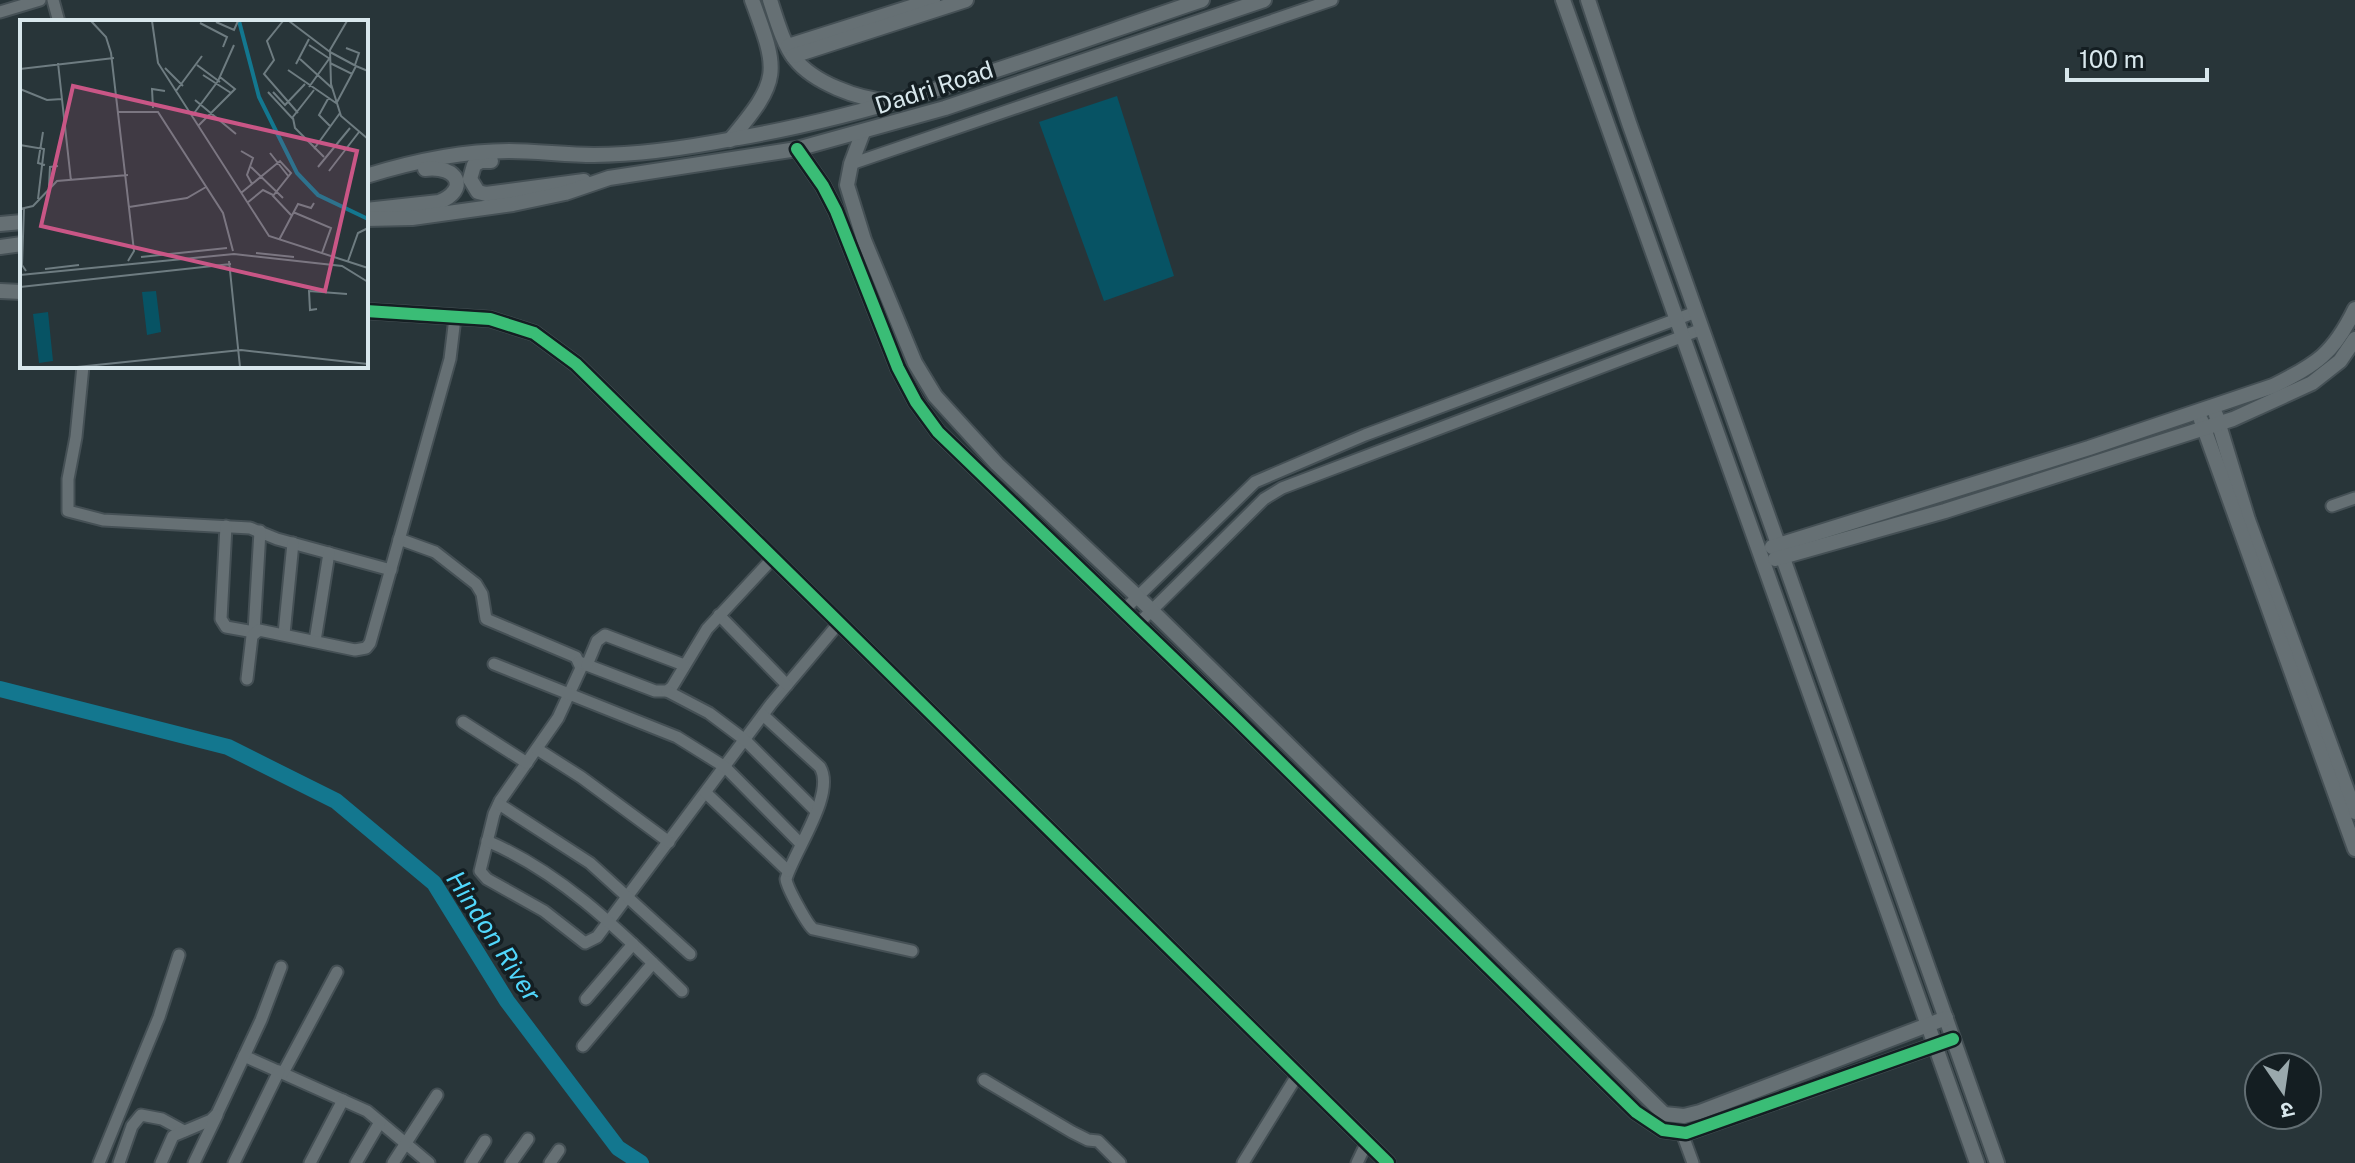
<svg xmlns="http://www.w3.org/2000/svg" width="2355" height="1163" font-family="'Public Sans','Noto Sans Devanagari',sans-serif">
<rect width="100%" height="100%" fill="#283539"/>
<polygon fill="#075364" points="1117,96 1174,276 1104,301 1039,122"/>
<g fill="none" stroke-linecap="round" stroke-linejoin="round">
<polyline stroke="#13778f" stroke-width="16" points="0,689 228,747 336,801 434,883 507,1001 618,1148 641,1163"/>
<g stroke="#455055" stroke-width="15">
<g id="street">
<polyline points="53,0 59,22"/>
<polyline points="0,12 40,0"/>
<polyline points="851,164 1332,0"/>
<polyline points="83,366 76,437 68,479 68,511 103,520 250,528 277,539 391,570"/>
<polyline points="2332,506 2355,498"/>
<polyline points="226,526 221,619 226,627 254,632 260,531"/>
<polyline points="399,539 435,552 476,584 482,594 486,619 576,657 581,668 558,718 500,801 494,814 480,871 487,879 544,911 585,943 597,937 771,704 839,623"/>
<polyline points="1124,610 1255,482 1365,435 1696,312"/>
<polyline points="719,615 787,685"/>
<polyline points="1138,624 1264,499 1282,488 1702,329"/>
<polyline points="284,634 293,543"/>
<polyline points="315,641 329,553"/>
<polyline points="579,662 655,691 667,691 672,687 707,629 773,558"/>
<polyline points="494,664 677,737 725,767 801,844"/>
<polyline points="587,665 597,641 605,635 684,665"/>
<polyline points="247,679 252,636 259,630 355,650 366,648 370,643 450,359 455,318"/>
<polyline points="667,691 709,713 745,740 816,811"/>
<path d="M763,715L820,767C836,794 794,851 786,879C787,888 807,924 813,929L912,951"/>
<polyline points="463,722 527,763"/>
<polyline points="537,749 581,777 669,842"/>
<polyline points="706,793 788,871"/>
<polyline points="499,804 590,863 690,954"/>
<path d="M487,841C563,873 623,934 682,991"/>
<polyline points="586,999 633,944"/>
<polyline points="583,1046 653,963"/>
<polyline points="244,1056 367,1111 429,1163"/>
<polyline points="283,1073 337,972"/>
<polyline points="984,1080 1072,1132 1088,1140 1098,1141 1120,1163"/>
<polyline points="1682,1133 1693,1163"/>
<polyline points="99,1163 159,1017 179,955"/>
<polyline points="119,1163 132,1126 141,1115 162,1119 184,1131"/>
<polyline points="161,1163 173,1136 211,1120 217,1114 261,1020 281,967"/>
<polyline points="194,1163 217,1115"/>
<polyline points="234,1163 279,1071"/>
<polyline points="310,1163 343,1100"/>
<polyline points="356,1163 380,1122"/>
<polyline points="393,1163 437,1095"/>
<polyline points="471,1163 485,1141"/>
<polyline points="511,1163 528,1139"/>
<polyline points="550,1163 559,1150"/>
<polyline points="1243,1163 1298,1074"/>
<polyline points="1357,1163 1367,1142"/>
</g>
</g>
<g stroke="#455055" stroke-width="18">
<g id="secondary">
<path d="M770,0C776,18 783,44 795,59C814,83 858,99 887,101"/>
<polyline points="1563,0 1977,1163"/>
<polyline points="1588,0 1629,123 1997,1163"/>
<polyline points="788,46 933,0"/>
<polyline points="793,56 966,0"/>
<polyline points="863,132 851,164 847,185 864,240 915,363 935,396 997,464 1138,597 1664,1114 1684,1116 1700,1112 1946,1018"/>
<path d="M730,140C781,79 779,73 752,0"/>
<polyline points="797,149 823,186 836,211 898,368 916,402 938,432 1237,720 1636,1112 1663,1130 1686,1133 1953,1039"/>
<polyline points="491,161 481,161 474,165 470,179 478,192 486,194 584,181"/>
<path d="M366,176C411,162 462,151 509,151C537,151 566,155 594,155C641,155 692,147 738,138C897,111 1050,51 1202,0"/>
<path d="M366,210L439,202C469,190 459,165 425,169"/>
<polyline points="366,219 412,218 513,204 565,193 609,178 797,149 945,108 1264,0"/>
<polyline points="0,224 22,222"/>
<polyline points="0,247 22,244"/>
<polyline points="0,291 22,292"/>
<polyline points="366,311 490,319 534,333 576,364 1388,1163"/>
<polyline points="2216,415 2248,520 2355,812"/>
<polyline points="2201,420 2355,849"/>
<path d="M1772,547L2089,448L2273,386C2317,364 2333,354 2355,309"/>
<polyline points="1775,559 1945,511 2233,419 2312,383 2340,361 2355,339"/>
</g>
</g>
<use href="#street" stroke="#667074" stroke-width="11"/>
<use href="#secondary" stroke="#667074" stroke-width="14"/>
<g stroke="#141e22" stroke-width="17">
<g id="cycleway">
<polyline points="797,149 823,186 836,211 898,368 916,402 938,432 1237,720 1636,1112 1663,1130 1686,1133 1953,1039"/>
<polyline points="366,311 490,319 534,333 576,364 1388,1163"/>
</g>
</g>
<use href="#cycleway" stroke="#3abd76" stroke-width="12"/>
</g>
<g text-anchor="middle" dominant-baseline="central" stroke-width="7" stroke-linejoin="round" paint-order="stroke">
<g font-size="24" fill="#d8e7ec" stroke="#141e22">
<text transform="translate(934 87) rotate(-18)">Dadri Road</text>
</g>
<g font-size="26" font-style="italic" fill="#51d7fc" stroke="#141e22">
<text transform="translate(494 936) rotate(57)">Hindon River</text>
</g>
</g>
<g transform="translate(20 20)">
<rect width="348" height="348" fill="#283539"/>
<path d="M136,271L141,312L127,315L122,272ZM28,292L33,341L19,343L13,294Z" fill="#075364"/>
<path fill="none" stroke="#13778f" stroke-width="4" d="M219,1L239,77L277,153L298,175L348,199"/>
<path fill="none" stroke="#6e7c81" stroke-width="2" d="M71,1L86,17L91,33L114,231L108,241M132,1L138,43L249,216L348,248M263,1L247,21L254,40L244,54L278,93M269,1L310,32M327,1L310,30L311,64L321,96L348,119M196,2L214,10L218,1M180,3L207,17L203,27M289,25L310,39M326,28L339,33L335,45M310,32L336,46M280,39L312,68M38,43L51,161M310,43L332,54L336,46L348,51M276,44L289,19M177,45L200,62M145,48L163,66M0,49L94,38M268,50L316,83M183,55L211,73M289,67L309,39M0,69L27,80L42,79M156,71L182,36M248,72L272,98L294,70M253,72L265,85L285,64M309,77L299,95L311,107M175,80L216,114M316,84L332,54M133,88L132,69L145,71M98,92H138L203,193L213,231M172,96L198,61L214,25M273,98L275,108L304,137M178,106L215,69L200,57M23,112L18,143L25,145M0,125L24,129L18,179M294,129L320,93M221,131L233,138L227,155L232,164M250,133L269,157M231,147L263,178M298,147L330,108M309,151L339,112M29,166L30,147L38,146M221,173L260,141L271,153L253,176L271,195M227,183L243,170L253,175M109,187L167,178L186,167M4,188L2,245L6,251M0,189L13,186L37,161L108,155M273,192L311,208L302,233M259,220L278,184L291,188L294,183M236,233L274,237M121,237L207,228M209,241L220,347M328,241L338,213L348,208M25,249L59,245M0,255L214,234L322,246L348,262M0,267L211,244M297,289L290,290L289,271L327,274M57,347L221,330L348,344"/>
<path fill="#c95686" fill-opacity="0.15" stroke="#c95686" stroke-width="4" d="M53,66L337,131L305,271L21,206Z"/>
<rect width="348" height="348" fill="none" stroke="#d8e7ec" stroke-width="4"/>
</g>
<g transform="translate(2283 1091) rotate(167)"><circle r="38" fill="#141e22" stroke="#626e73" stroke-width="2"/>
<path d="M0-6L14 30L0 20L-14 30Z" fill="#9aa9ad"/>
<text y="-12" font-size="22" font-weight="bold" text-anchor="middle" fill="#d8e7ec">उ</text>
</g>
<path d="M2067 68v12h140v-12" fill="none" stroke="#d8e7ec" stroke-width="4"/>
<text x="2079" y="68" font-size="24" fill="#d8e7ec" stroke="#141e22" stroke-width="6" paint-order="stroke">100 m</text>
</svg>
